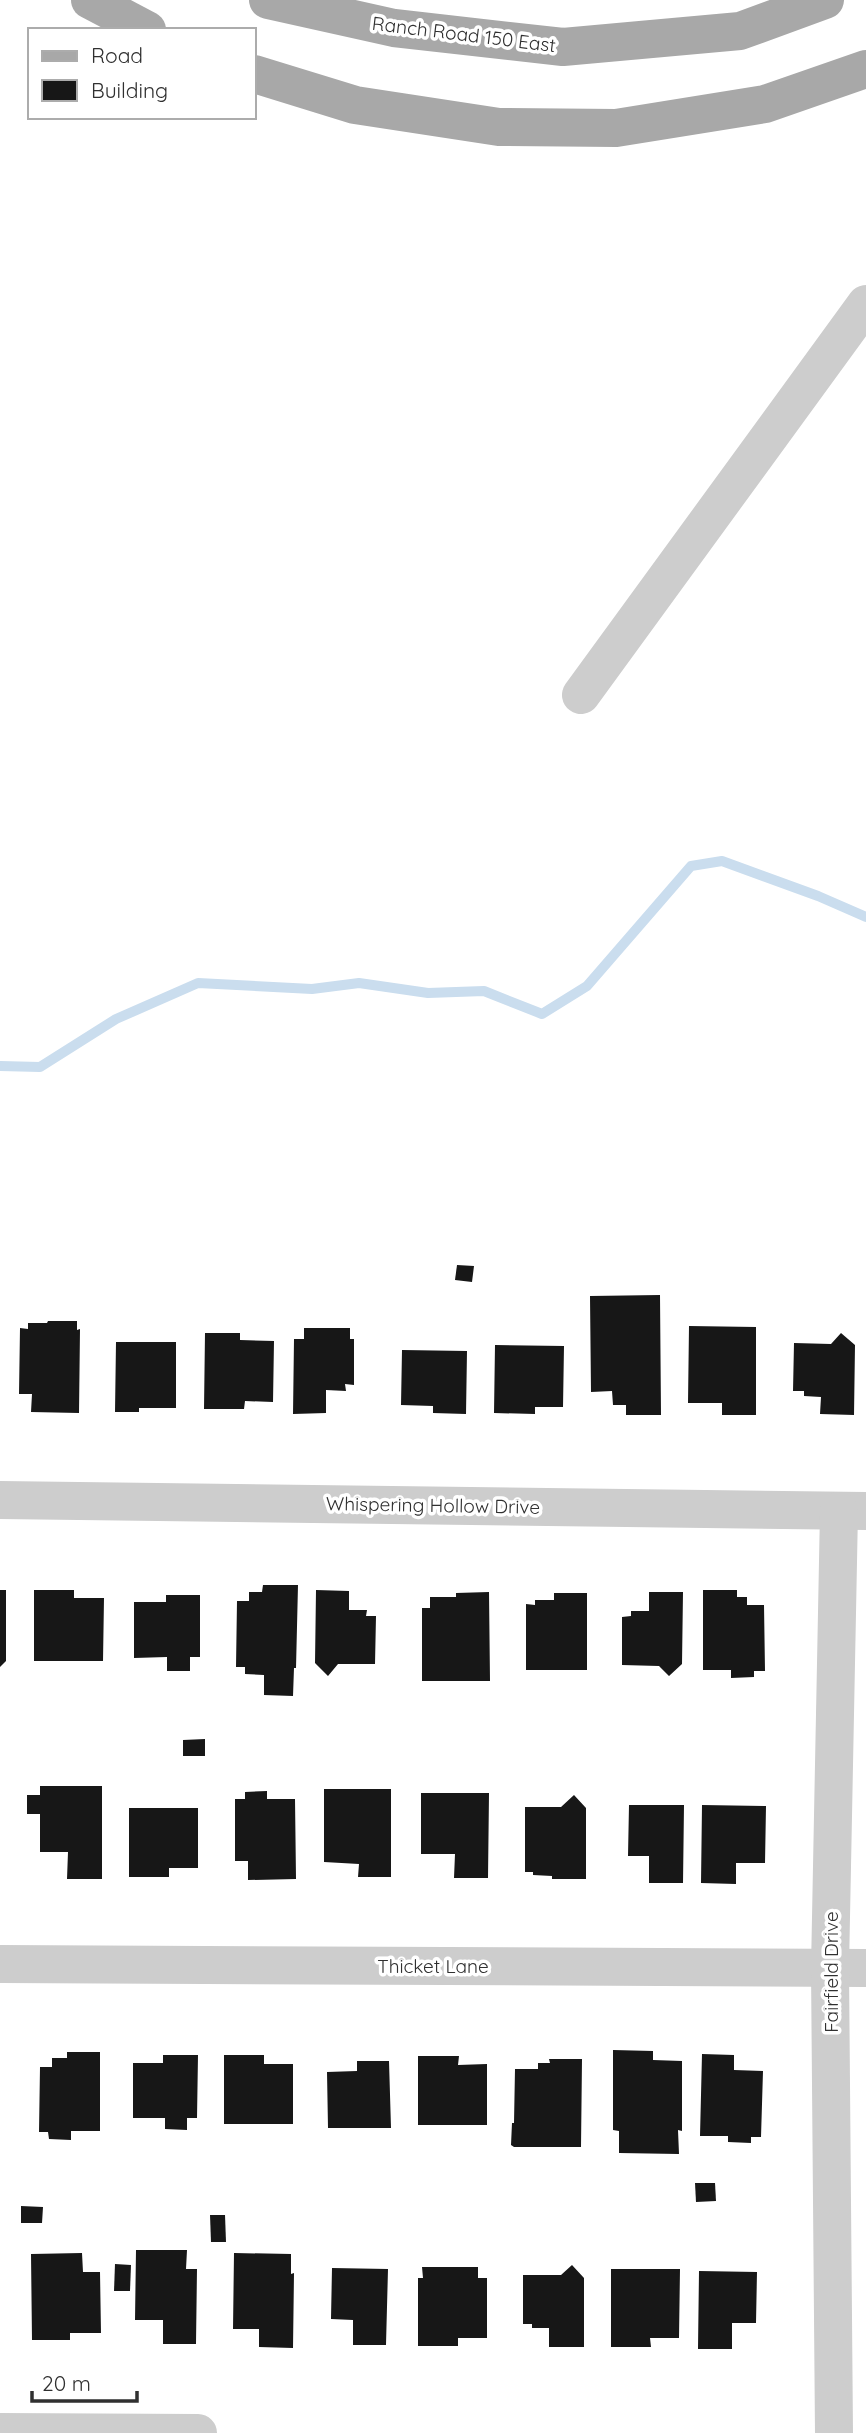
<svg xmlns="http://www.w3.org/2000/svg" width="866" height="2433" font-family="Quicksand,sans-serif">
<rect width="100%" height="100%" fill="#fff"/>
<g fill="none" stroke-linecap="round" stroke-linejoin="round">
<polyline stroke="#caddee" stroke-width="10" points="0,1066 40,1067 116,1019 198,983 312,989 359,983 428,993 484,991 542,1014 587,986 691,866 722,861 818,896 866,917"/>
</g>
<g fill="#171717">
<polygon points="457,1265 474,1266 472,1282 455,1280"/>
<polygon points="660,1295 661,1415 626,1415 626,1405 613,1405 612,1391 591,1392 590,1296"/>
<polygon points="48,1321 77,1321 77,1330 80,1329 79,1413 31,1412 32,1394 19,1394 20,1328 28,1329 28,1323 47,1323"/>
<polygon points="689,1326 756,1327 756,1415 722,1415 722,1403 688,1403"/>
<polygon points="304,1328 350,1328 350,1339 354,1339 354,1385 345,1384 346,1391 326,1390 326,1413 293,1414 294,1339 304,1339"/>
<polygon points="205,1333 240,1333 240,1340 274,1341 273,1402 245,1401 244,1409 204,1409"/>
<polygon points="841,1333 855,1345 854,1415 820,1414 821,1397 804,1396 804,1391 793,1391 794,1343 831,1344"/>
<polygon points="116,1342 176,1342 176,1408 139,1408 139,1412 115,1412"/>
<polygon points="495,1345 564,1346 563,1407 535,1407 535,1414 494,1413"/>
<polygon points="402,1350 467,1351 466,1414 433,1413 433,1406 401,1405"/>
<polygon points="263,1585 298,1585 296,1668 294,1668 293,1696 264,1695 264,1675 245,1674 245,1667 236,1667 237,1601 249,1601 249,1592 262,1592"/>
<polygon points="0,1590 6,1590 6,1661 0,1667"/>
<polygon points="34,1590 74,1590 74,1598 104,1598 103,1661 34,1661"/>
<polygon points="316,1590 349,1591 349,1610 367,1610 366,1616 376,1616 375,1664 338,1664 328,1676 315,1663"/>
<polygon points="703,1590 737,1590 737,1597 747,1597 747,1605 764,1605 765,1671 754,1671 754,1677 731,1678 731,1670 703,1670"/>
<polygon points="489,1592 490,1681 422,1681 422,1608 430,1608 430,1597 456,1597 456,1593"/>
<polygon points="649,1592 683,1592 682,1664 669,1676 659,1666 622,1665 622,1617 631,1616 631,1611 649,1611"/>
<polygon points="554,1593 587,1593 587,1670 526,1670 526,1604 535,1605 535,1600 554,1600"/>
<polygon points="166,1595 200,1595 200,1657 190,1657 190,1671 167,1671 167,1657 134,1658 134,1602 166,1602"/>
<polygon points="205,1739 205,1756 183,1756 183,1740"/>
<polygon points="40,1786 102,1786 102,1879 67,1879 68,1852 40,1852 40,1814 27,1814 27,1795 40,1795"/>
<polygon points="324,1789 391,1789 391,1877 358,1877 359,1864 324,1862"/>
<polygon points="267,1791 267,1799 295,1799 296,1879 248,1880 248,1861 235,1861 235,1799 245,1799 245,1792"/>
<polygon points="421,1793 489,1793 488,1878 454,1878 455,1854 421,1854"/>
<polygon points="574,1795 586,1808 586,1879 552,1879 552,1876 533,1875 533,1872 525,1872 525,1807 561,1807"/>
<polygon points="629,1805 684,1805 683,1883 649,1883 649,1856 628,1856"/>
<polygon points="702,1805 766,1806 765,1863 736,1863 736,1884 701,1883"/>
<polygon points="129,1808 198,1808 198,1868 169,1868 169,1877 129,1877"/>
<polygon points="613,2050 653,2051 653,2060 682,2061 682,2131 678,2130 679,2154 619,2153 619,2131 613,2130"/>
<polygon points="67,2052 100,2052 100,2131 71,2131 71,2140 49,2139 48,2132 39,2132 40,2067 52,2067 52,2058 67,2058"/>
<polygon points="702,2054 734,2055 734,2070 763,2071 761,2137 751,2137 751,2143 728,2142 728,2136 700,2136"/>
<polygon points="163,2055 198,2055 197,2118 187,2118 187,2130 165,2129 165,2118 133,2118 133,2063 163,2063"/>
<polygon points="224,2055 264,2055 264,2064 293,2064 293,2124 224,2124"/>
<polygon points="418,2056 459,2056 458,2065 487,2064 487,2125 418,2125"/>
<polygon points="549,2059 582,2059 581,2147 514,2147 511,2145 512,2123 514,2123 515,2069 538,2069 538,2063 550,2063"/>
<polygon points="357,2061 389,2061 391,2128 328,2128 327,2072 357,2071"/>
<polygon points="695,2183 715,2183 716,2201 696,2202"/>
<polygon points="21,2206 43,2207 42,2223 21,2223"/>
<polygon points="210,2215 225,2215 226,2242 211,2242"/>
<polygon points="136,2250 187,2250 186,2269 197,2269 196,2344 163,2344 163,2320 135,2320"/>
<polygon points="82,2253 83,2272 100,2272 101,2333 70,2333 70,2340 32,2340 31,2254"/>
<polygon points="234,2253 291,2254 291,2274 294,2273 293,2348 259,2347 259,2329 233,2329"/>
<polygon points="115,2264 131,2265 130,2291 114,2291"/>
<polygon points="572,2265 584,2278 584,2347 549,2347 549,2328 532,2328 532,2324 523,2324 523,2275 561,2275"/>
<polygon points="422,2267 478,2267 478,2278 487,2278 487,2338 458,2338 458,2346 418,2346 418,2278 423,2278"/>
<polygon points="332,2268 388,2269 386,2345 353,2345 353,2320 331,2319"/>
<polygon points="611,2269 680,2269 679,2338 650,2338 651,2347 611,2347"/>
<polygon points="699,2271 757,2272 756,2323 732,2323 732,2349 698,2349"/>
</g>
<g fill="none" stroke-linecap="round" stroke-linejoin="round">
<g stroke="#cdcdcd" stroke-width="38">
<polyline points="581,695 866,304"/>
<polyline points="0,1500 866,1511"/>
<polyline points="0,1964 866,1968"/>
<polyline points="0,2432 198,2433"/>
<polyline points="834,2433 830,1968 839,1511"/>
</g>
<g stroke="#a8a8a8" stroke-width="38">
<polyline points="90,0 147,30"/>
<polyline points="268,0 394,28 563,47 740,31 825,0"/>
<polyline points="254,74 355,105 499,127 616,128 765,104 866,69"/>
</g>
</g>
<g text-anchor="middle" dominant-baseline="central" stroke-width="7" stroke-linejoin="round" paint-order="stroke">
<g font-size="19" fill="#303030" stroke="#fff">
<text transform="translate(464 34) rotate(7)">Ranch Road 150 East</text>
<text transform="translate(433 1505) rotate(1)">Whispering Hollow Drive</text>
<text x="433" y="1966">Thicket Lane</text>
<text transform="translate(831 1972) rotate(-90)">Fairfield Drive</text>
</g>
</g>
<rect x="28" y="28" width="228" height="91" fill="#ffffff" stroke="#acacac" stroke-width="2"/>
<rect x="42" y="51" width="35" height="10" fill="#a8a8a8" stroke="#acacac" stroke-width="2"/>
<text x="91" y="63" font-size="21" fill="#303030">Road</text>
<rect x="42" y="80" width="35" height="21" fill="#171717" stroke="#acacac" stroke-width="2"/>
<text x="91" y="98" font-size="21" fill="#303030">Building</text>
<path d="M32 2391v10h105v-10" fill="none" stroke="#303030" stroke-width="3.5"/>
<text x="42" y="2391" font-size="21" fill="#303030" stroke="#ffffff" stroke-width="5" paint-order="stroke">20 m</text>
</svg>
